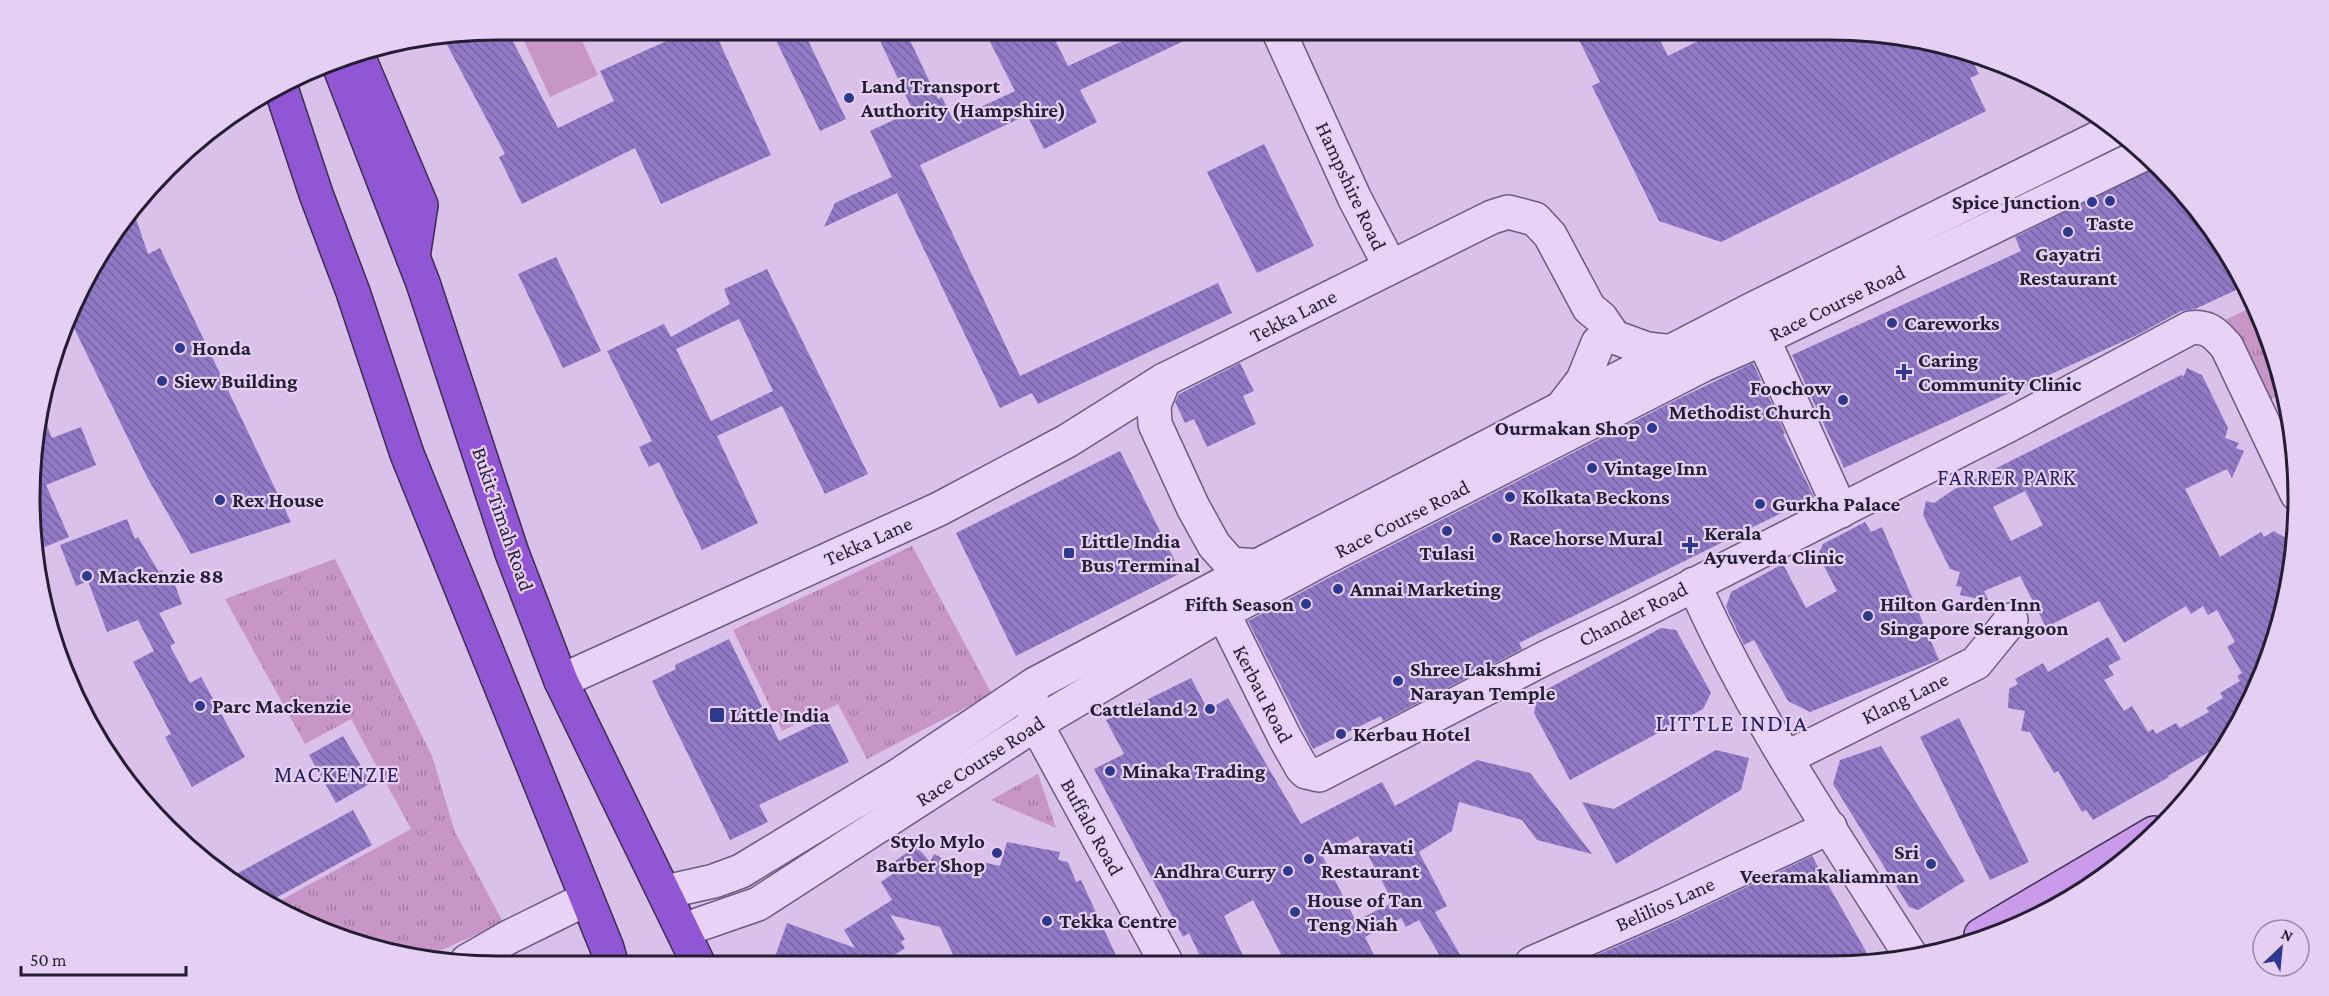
<svg xmlns="http://www.w3.org/2000/svg" width="2329" height="996" font-family="'Crimson Pro',serif">
<defs>
<pattern id="grass-tufts" width="24" height="20" patternUnits="userSpaceOnUse" patternTransform="scale(1.5)"><rect width="24" height="20" fill="#c796c6"/><path d="M3 7l-1-3M5 7V3M7 7l1-3M15 17l-1-3M17 17v-4M19 17l1-3" fill="none" stroke="#a17aa1"/></pattern>
<pattern id="building-back-hatch" width="6" height="6" patternUnits="userSpaceOnUse" patternTransform="scale(1.5)"><rect width="6" height="6" fill="#9179c6"/><path d="M-1 5l2 2M0 0l6 6M5-1l2 2" fill="none" stroke="#7663a1"/></pattern>
</defs>
<rect width="100%" height="100%" fill="#dac1ea"/>
<g fill="url(#grass-tufts)">
<polygon points="2256,305 2283,377 2286,392 2261,404 2221,322"/>
<polygon points="912,546 992,694 867,759 838,704 782,731 733,630"/>
<polygon points="335,559 432,756 455,832 503,922 431,955 347,941 270,906 411,829 351,719 305,744 225,599"/>
<polygon points="1038,774 1056,828 991,800"/>
</g>
<polygon fill="#c796c6" points="519,30 577,30 598,75 550,97"/>
<g fill="url(#building-back-hatch)" fill-rule="evenodd">
<polygon points="498,30 507,30 558,128 614,101 600,71 691,30 714,30 771,155 661,204 635,148 522,204 499,157 505,154 444,39"/>
<polygon points="771,30 803,30 846,119 820,131"/>
<polygon points="875,30 905,30 938,99 942,97 953,120 1015,91 984,30 1050,30 1068,66 1146,30 1207,30 1080,90 1097,122 1044,149 1027,115 920,165 1020,376 1218,283 1232,313 1038,404 1032,393 1000,408 897,193 824,227 835,203 892,177 870,131 913,111"/>
<polygon points="1574,30 1655,30 1668,56 1720,30 1831,30 1968,53 1979,74 1970,78 1986,111 1721,242 1659,221 1592,86 1600,82"/>
<polygon points="1264,144 1314,246 1257,273 1207,172"/>
<polygon points="2159,166 2202,213 2247,285 2195,309 2181,311 2137,335 1844,468 1792,355 2021,251 2015,237"/>
<polygon points="134,213 148,254 160,248 291,522 191,554 147,477 71,322 93,264"/>
<polygon points="556,257 601,351 563,368 518,274"/>
<path d="M767,269L868,474L825,494L782,406L717,436L758,523L702,550L659,462L649,467L639,447L652,441L607,351L664,324L671,337L730,304L724,289ZM739,319L773,391L711,421L676,349Z"/>
<polygon points="1240,363 1254,391 1243,396 1256,424 1207,447 1194,419 1185,423 1175,402 1179,394"/>
<polygon points="1753,363 1785,433 1783,434 1814,497 1519,643 1522,649 1383,721 1381,716 1313,749 1248,621 1332,576 1676,400"/>
<path d="M2187,368L2202,375L2228,428L2225,438L2239,443L2236,448L2244,451L2232,478L2227,469L2185,489L2220,557L2261,532L2264,537L2274,531L2289,540L2285,556L2295,560L2274,649L2232,734L2212,746L2214,749L2168,776L2169,777L2093,820L2086,810L2082,812L2058,771L2054,773L2030,732L2021,731L2025,711L2008,708L2009,689L2018,684L2015,679L2043,663L2048,672L2108,637L2121,659L2108,666L2114,675L2104,680L2124,711L2132,706L2148,732L2153,729L2156,734L2176,723L2180,728L2209,712L2206,708L2223,698L2220,693L2240,681L2237,676L2242,673L2227,647L2235,642L2217,610L2208,615L2203,606L2191,614L2186,606L2124,643L2099,601L2046,627L2020,576L1984,591L1989,601L1960,595L1962,587L1956,586L1960,572L1950,569L1923,515L1926,501L1934,503L1953,490L2181,375L2184,376ZM2025,491L2043,525L2011,541L1993,507Z"/>
<polygon points="39,406 52,438 81,427 96,465 46,485 69,537 35,551 30,498"/>
<polygon points="1120,451 1181,573 1016,656 956,533"/>
<polygon points="127,519 135,539 138,537 159,572 162,570 171,584 174,582 182,604 159,613 175,643 170,646 190,683 201,677 245,757 192,787 165,737 171,734 133,662 154,651 138,620 107,632 88,581 76,586 60,545"/>
<polygon points="1865,522 1871,532 1882,527 1939,660 1810,712 1788,701 1754,640 1744,645 1726,607 1731,592 1783,564 1806,608 1837,591 1818,555 1823,544"/>
<polygon points="1661,628 1676,630 1711,693 1703,709 1570,780 1534,713 1538,694"/>
<polygon points="729,639 779,741 827,718 849,762 759,805 768,822 730,840 652,681 676,669 675,665"/>
<path d="M1191,678L1208,710L1228,698L1301,824L1382,782L1395,806L1477,760L1530,773L1592,854L1537,840L1522,820L1459,802L1452,831L1419,852L1447,906L1435,912L1465,963H1444L1419,920L1406,927L1401,918L1365,937L1378,963L1286,964L1253,900L1224,916L1247,964H1204L1189,933L1183,937L1094,769L1124,754L1106,720ZM1358,836L1393,902L1356,921L1322,855Z"/>
<polygon points="1959,718 2029,862 1990,880 1920,737"/>
<polygon points="343,736 371,783 336,803 309,755"/>
<polygon points="1881,746 1965,881 1918,910 1909,907 1833,784 1840,760"/>
<polygon points="1716,750 1749,758 1741,790 1616,864 1582,802 1614,809"/>
<polygon points="353,810 372,845 265,904 229,878"/>
<polygon points="1007,842 1060,852 1058,860 1068,862 1076,882 1081,880 1120,964 958,965 940,927 890,915 905,939 901,942 905,948 887,960 896,963 895,965 772,965 787,923 855,948 844,930 892,900 881,882 894,873 891,864 916,846 930,862 934,854 956,866 982,872 983,862 1000,866"/>
<polygon points="1812,856 1872,962 1579,963 1675,921"/>
</g>
<g fill="none" stroke-linecap="round" stroke-linejoin="round">
<g stroke="#6b5a82" stroke-width="36">
<g id="minor">
<polyline points="1278,30 1355,199 1390,266"/>
<polyline points="1754,319 1841,511"/>
<polyline points="1164,380 1154,405 1155,424 1193,507 1214,545 1231,564 1257,566"/>
<polyline points="1563,406 1583,380 1598,343"/>
<path d="M1694,584C1752,716 1834,835 1911,956"/>
<path d="M1206,600L1211,601L1223,613L1285,738L1302,768L1306,772L1319,775L1547,657L1625,620L2011,424L2190,328C2208,325 2216,334 2227,347L2297,494"/>
<polyline points="561,681 939,509 1067,441 1164,380 1492,217 1508,212 1535,219 1550,235 1589,308 1601,318 1614,337 1647,349 1673,352"/>
<polyline points="1033,704 1036,724 1167,964"/>
<polyline points="1786,758 1976,663 2011,620"/>
<polyline points="665,892 714,881 741,871 899,775 1035,684 1257,566 1751,310 2116,129"/>
<polyline points="683,930 758,904 1036,724 1223,613 1323,559 1703,365 1762,339 2146,153"/>
<polyline points="467,961 507,938 586,899"/>
<polyline points="1532,963 1667,904 1830,827"/>
</g>
</g>
<g stroke="#3a2e50" stroke-width="36">
<polyline id="major" points="1981,935 2154,833"/>
</g>
<g stroke="#3a2e50" stroke-width="36">
<g id="highway">
<polyline points="337,60 423,283 512,553 561,681 699,965"/>
<polyline points="361,63 421,205 413,257"/>
<polyline points="280,85 316,194 353,292 407,454 607,948 612,966"/>
</g>
</g>
<use href="#minor" stroke="#e8d3f6" stroke-width="33"/>
<use href="#major" stroke="#ca9aeb" stroke-width="33"/>
<use href="#highway" stroke="#9056d4" stroke-width="33"/>
</g>
<g fill="#2e388c" stroke="#e5cff2" stroke-width="2">
<circle cx="849" cy="98" r="6"/>
<circle cx="2110" cy="201" r="6"/>
<circle cx="2092" cy="202" r="6"/>
<circle cx="2068" cy="232" r="6"/>
<circle cx="1892" cy="323" r="6"/>
<circle cx="180" cy="348" r="6"/>
<path d="M1901 363h6v6h6v6h-6v6h-6v-6h-6v-6h6z"/>
<circle cx="162" cy="381" r="6"/>
<circle cx="1843" cy="400" r="6"/>
<circle cx="1652" cy="428" r="6"/>
<circle cx="1592" cy="468" r="6"/>
<circle cx="1510" cy="497" r="6"/>
<circle cx="220" cy="500" r="6"/>
<circle cx="1760" cy="504" r="6"/>
<circle cx="1447" cy="531" r="6"/>
<circle cx="1497" cy="538" r="6"/>
<path d="M1687 536h6v6h6v6h-6v6h-6v-6h-6v-6h6z"/>
<rect x="1063" y="547" width="12" height="12" rx="3"/>
<circle cx="87" cy="576" r="6"/>
<circle cx="1338" cy="589" r="6"/>
<circle cx="1306" cy="604" r="6"/>
<circle cx="1868" cy="616" r="6"/>
<circle cx="1398" cy="681" r="6"/>
<circle cx="200" cy="706" r="6"/>
<circle cx="1210" cy="709" r="6"/>
<rect x="709" y="707" width="16" height="16" rx="3"/>
<circle cx="1341" cy="734" r="6"/>
<circle cx="1110" cy="771" r="6"/>
<circle cx="997" cy="853" r="6"/>
<circle cx="1309" cy="859" r="6"/>
<circle cx="1931" cy="864" r="6"/>
<circle cx="1288" cy="871" r="6"/>
<circle cx="1295" cy="912" r="6"/>
<circle cx="1047" cy="921" r="6"/>
</g>
<g text-anchor="middle" dominant-baseline="central" stroke-width="4.5" stroke-linejoin="round" paint-order="stroke">
<g font-size="21" font-weight="bold" fill="#251d33" stroke="#e5cff2" text-anchor="start">
<text x="861" y="86">Land Transport<tspan x="861" dy="24">Authority (Hampshire)</tspan></text>
<text x="2080" y="202" text-anchor="end">Spice Junction</text>
<text x="2110" y="223" text-anchor="middle">Taste</text>
<text x="2068" y="254" text-anchor="middle">Gayatri<tspan x="2068" dy="24">Restaurant</tspan></text>
<text x="1904" y="323">Careworks</text>
<text x="192" y="348">Honda</text>
<text x="1918" y="360">Caring<tspan x="1918" dy="24">Community Clinic</tspan></text>
<text x="174" y="381">Siew Building</text>
<text x="1831" y="388" text-anchor="end">Foochow<tspan x="1831" dy="24">Methodist Church</tspan></text>
<text x="1640" y="428" text-anchor="end">Ourmakan Shop</text>
<text x="1604" y="468">Vintage Inn</text>
<text x="1522" y="497">Kolkata Beckons</text>
<text x="232" y="500">Rex House</text>
<text x="1772" y="504">Gurkha Palace</text>
<text x="1704" y="533">Kerala<tspan x="1704" dy="24">Ayuverda Clinic</tspan></text>
<text x="1509" y="538">Race horse Mural</text>
<text x="1081" y="541">Little India<tspan x="1081" dy="24">Bus Terminal</tspan></text>
<text x="1447" y="553" text-anchor="middle">Tulasi</text>
<text x="99" y="576">Mackenzie 88</text>
<text x="1350" y="589">Annai Marketing</text>
<text x="1294" y="604" text-anchor="end">Fifth Season</text>
<text x="1880" y="604">Hilton Garden Inn<tspan x="1880" dy="24">Singapore Serangoon</tspan></text>
<text x="1410" y="669">Shree Lakshmi<tspan x="1410" dy="24">Narayan Temple</tspan></text>
<text x="212" y="706">Parc Mackenzie</text>
<text x="1198" y="709" text-anchor="end">Cattleland 2</text>
<text x="730" y="715">Little India</text>
<text x="1353" y="734">Kerbau Hotel</text>
<text x="1122" y="771">Minaka Trading</text>
<text x="985" y="841" text-anchor="end">Stylo Mylo<tspan x="985" dy="24">Barber Shop</tspan></text>
<text x="1321" y="847">Amaravati<tspan x="1321" dy="24">Restaurant</tspan></text>
<text x="1919" y="852" text-anchor="end">Sri<tspan x="1919" dy="24">Veeramakaliamman</tspan></text>
<text x="1276" y="871" text-anchor="end">Andhra Curry</text>
<text x="1307" y="900">House of Tan<tspan x="1307" dy="24">Teng Niah</tspan></text>
<text x="1059" y="921">Tekka Centre</text>
</g>
<g font-size="21" fill="#251d33" stroke="#e5cff2">
<text transform="translate(1351 186) rotate(65)">Hampshire Road</text>
<text transform="translate(1837 303) rotate(-26)">Race Course Road</text>
<text transform="translate(1293 316) rotate(-27)">Tekka Lane</text>
<text transform="translate(503 519) rotate(71)">Bukit Timah Road</text>
<text transform="translate(1402 519) rotate(-27)">Race Course Road</text>
<text transform="translate(868 541) rotate(-24)">Tekka Lane</text>
<text transform="translate(1633 614) rotate(-27)">Chander Road</text>
<text transform="translate(1263 694) rotate(63)">Kerbau Road</text>
<text transform="translate(1905 698) rotate(-26)">Klang Lane</text>
<text transform="translate(980 761) rotate(-33)">Race Course Road</text>
<text transform="translate(1092 827) rotate(61)">Buffalo Road</text>
<text transform="translate(1665 904) rotate(-24)">Belilios Lane</text>
</g>
<g font-size="22" letter-spacing="1.5" fill="#26205c" stroke="#e5cff2">
<text x="2007" y="477">FARRER PARK</text>
<text x="337" y="774">MACKENZIE</text>
</g>
<g font-size="24" letter-spacing="1.5" fill="#26205c" stroke="#e5cff2">
<text x="1732" y="722">LITTLE INDIA</text>
</g>
</g>
<path d="M0 0H2329V996H0ZM498 40H1830A458 458 0 0 1 2288 498V498A458 458 0 0 1 1830 956H498A458 458 0 0 1 40 498V498A458 458 0 0 1 498 40Z" fill="#e5cff2" fill-rule="evenodd"/>
<path fill="none" stroke="#251d33" stroke-width="3" d="M498 40H1830A458 458 0 0 1 2288 498V498A458 458 0 0 1 1830 956H498A458 458 0 0 1 40 498V498A458 458 0 0 1 498 40Z"/>
<g transform="translate(2281 948) rotate(26)"><circle r="28" fill="#e5cff2" stroke="#9888a6" stroke-width="1.5"/>
<path d="M0-4.5L10 22L0 15L-10 22Z" fill="#2e388c"/>
<text y="-9" font-size="16" font-weight="bold" text-anchor="middle" fill="#251d33">N</text>
</g>
<path d="M21 966v9h165v-9" fill="none" stroke="#251d33" stroke-width="3"/>
<text x="30" y="966" font-size="18" fill="#251d33" stroke="#e5cff2" stroke-width="4.5" paint-order="stroke">50 m</text>
</svg>
